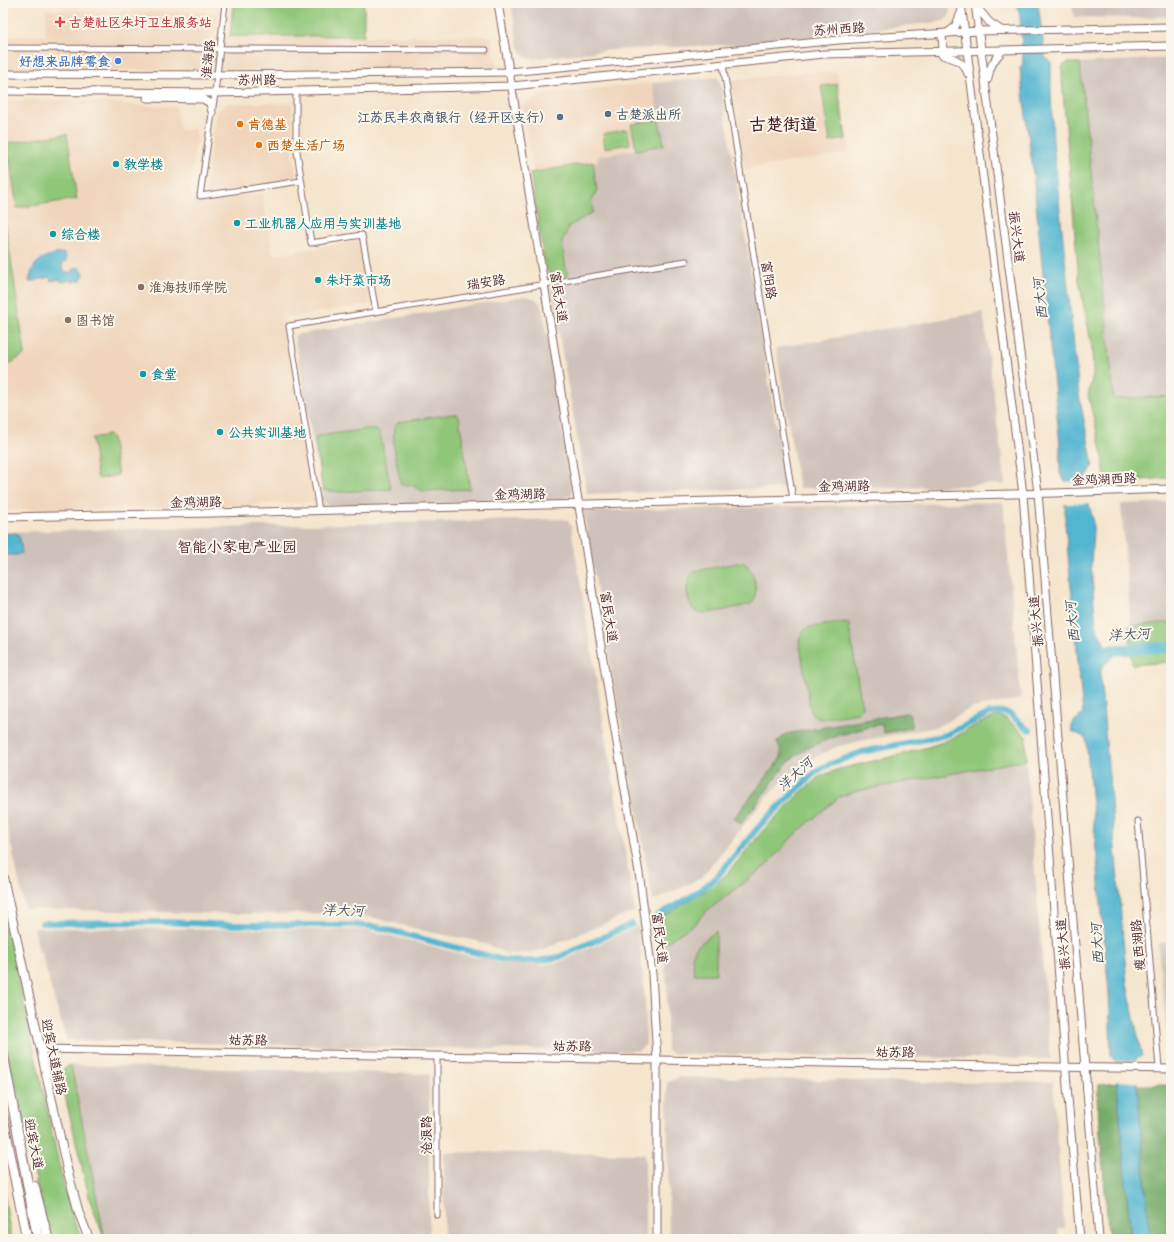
<svg xmlns="http://www.w3.org/2000/svg" width="1174" height="1242" font-family="Delius,'LXGW WenKai TC',sans-serif">
<rect width="100%" height="100%" fill="#fbf7ec"/>
<filter id="ink" filterUnits="userSpaceOnUse"><feTurbulence type="fractalNoise" baseFrequency=".025" numOctaves="2"/><feDisplacementMap in="SourceGraphic" scale="8" xChannelSelector="R" yChannelSelector="G"/><feConvolveMatrix kernelMatrix="1 2 1 2 8 2 1 2 1" color-interpolation-filters="sRGB"/></filter>
<filter id="wash" filterUnits="userSpaceOnUse"><feTurbulence type="fractalNoise" baseFrequency=".012" numOctaves="4" result="noise"/><feDisplacementMap in="SourceGraphic" scale="16" xChannelSelector="R" yChannelSelector="G"/><feGaussianBlur stdDeviation="0.9" result="paint"/><feColorMatrix in="noise" values="0 0 0 0 0 0 0 0 0 0 0 0 0 0 0 0 0 1.4 0 .05"/><feComposite in="paint" operator="in"/></filter>
<g filter="url(#wash)">
<rect width="100%" height="100%" fill="#f5e5cd"/>
<g fill="#f0d5bc">
<polygon points="46,10 218,13 216,36 492,36 497,67 488,70 3,70 3,36 46,36"/>
<polygon points="812,72 837,72 850,153 745,169 731,80"/>
<polygon points="652,83 664,145 599,156 597,162 533,172 523,106 527,105 531,100 537,98 537,95"/>
<polygon points="3,100 86,100 147,106 176,107 180,131 195,128 197,137 190,191 190,195 196,201 207,201 262,193 273,255 359,241 370,304 284,318 314,503 3,511"/>
<polygon points="228,103 292,103 293,154 296,175 294,179 204,194 216,116 219,109"/>
</g>
<g fill="#cec1b9">
<polygon points="511,3 949,3 950,15 944,21 764,43 611,50 529,59 522,53 518,43"/>
<polygon points="1072,3 1171,3 1171,16 1137,18 1074,17"/>
<polygon points="1171,58 1171,396 1114,399 1080,63"/>
<polygon points="717,77 720,81 786,488 587,494 552,295 545,267 530,173 596,162 599,156 664,145 652,83"/>
<polygon points="525,296 536,299 540,303 543,311 572,492 571,495 560,501 330,506 324,502 294,335"/>
<polygon points="983,312 1005,484 900,488 799,488 776,348"/>
<polygon points="1003,502 1021,699 971,708 937,727 860,741 836,747 801,764 769,794 701,878 653,901 583,511"/>
<polygon points="1171,502 1171,622 1131,625 1121,504"/>
<polygon points="562,519 568,520 571,527 635,911 541,950 526,953 511,954 504,953 493,947 477,941 424,931 375,918 340,913 240,914 25,909 3,807 3,532"/>
<polygon points="1026,760 1050,1059 673,1054 667,1051 667,984 662,945 696,923 703,914 767,865 794,835 839,797 857,791"/>
<polygon points="638,926 645,999 646,1044 641,1049 637,1051 369,1047 66,1040 41,952 39,952 34,928 359,930 371,931 476,958 487,958 499,963 543,965 560,962"/>
<polygon points="1171,942 1171,1058 1169,1058 1158,943"/>
<polygon points="71,1065 429,1074 429,1239 107,1239 104,1235"/>
<polygon points="679,1077 955,1083 1053,1082 1064,1228 1058,1229 1059,1239 669,1239 667,1083"/>
<polygon points="444,1152 645,1154 645,1239 444,1239"/>
</g>
<g fill="#8fc678" stroke="#6c7252">
<polygon points="233,3 364,3 364,36 230,36"/>
<polygon points="1067,63 1080,63 1114,399 1171,396 1171,478 1105,482 1103,458 1088,395 1093,375 1092,348 1079,281 1062,80 1062,67"/>
<polygon points="837,84 846,139 830,142 821,86"/>
<polygon points="659,120 664,145 636,150 631,124"/>
<polygon points="628,129 630,144 605,148 603,134"/>
<polygon points="67,134 77,199 17,208 7,143"/>
<path d="M593,162L597,190L591,200L593,212L568,227C567,233 564,237 562,242L566,270L569,275C556,277 553,279 545,267L530,173Z"/>
<polygon points="3,206 25,354 10,364 3,366"/>
<path d="M453,414H457L459,417L470,489L423,491L411,485H401C399,473 390,436 395,427C396,424 397,424 399,422Z"/>
<polygon points="368,429 377,430 380,433 391,489 338,492 323,490 315,441 317,436"/>
<polygon points="108,435 112,437 118,475 99,479 97,477 92,438"/>
<path d="M742,562C755,567 760,595 751,604C738,607 710,615 698,612C686,610 682,576 696,571Z"/>
<polygon points="846,622 849,624 849,626 862,707 858,713 821,719 815,717 811,712 799,640 803,631 809,627"/>
<polygon points="1171,622 1171,662 1132,665 1129,626"/>
<path d="M999,716L1006,718L1026,736V760L857,791L839,797L794,835L767,865L703,914L696,923L662,945L658,920L713,886L727,874L764,829L800,793L819,777L836,770C871,761 909,754 943,742C963,735 978,720 999,716Z"/>
<polygon points="3,909 65,1191 75,1224 82,1239 48,1239 18,1093 10,1067 3,1034"/>
<polygon points="716,931 716,974 694,974 692,957 696,947"/>
<path d="M71,1065L104,1235L107,1239L104,1238L90,1201L62,1083C62,1074 61,1068 71,1065Z"/>
<polygon points="3,1185 11,1239 3,1239"/>
</g>
<g fill="#73ab68" stroke="#5e654a">
<path d="M906,713L909,714C911,719 913,723 911,728L884,733L881,724C849,733 815,739 788,762L741,824L734,818L781,758V751L777,742L785,734Z"/>
<polygon points="1117,1083 1131,1239 1109,1239 1097,1099 1099,1085"/>
<polygon points="1137,1085 1170,1085 1171,1239 1150,1239"/>
</g>
<g fill="#52b6d1" stroke="#4e6a7e">
<polygon points="1016,3 1038,3 1045,57 1051,62 1051,90 1053,142 1079,395 1093,465 1086,478 1088,501 1093,519 1093,530 1091,565 1096,629 1103,640 1105,647 1112,648 1114,656 1103,665 1100,673 1127,984 1142,1056 1135,1059 1150,1239 1131,1239 1115,1062 1111,1055 1109,993 1086,738 1072,731 1072,723 1083,714 1065,523 1065,482 1060,474 1060,445 1033,173 1020,68 1023,63 1020,16"/>
<path d="M63,253L65,254C67,260 66,262 62,265L63,270L69,273L77,267L82,269L84,274L81,280L71,282L70,279H68V281L61,282L60,279L51,281L50,277L29,282C33,260 42,256 63,253Z"/>
<polygon points="17,533 20,539 22,553 16,555 3,555 3,534"/>
</g>
<g fill="#f5e5cd">
<polygon points="1088,481 1091,503 1064,504 1063,482"/>
<polygon points="1112,1061 1137,1061 1139,1082 1115,1081"/>
</g>
<g fill="none" stroke-linecap="round" stroke-linejoin="round">
<g stroke="#52b6d1" stroke-width="6">
<polyline points="657,916 692,896 716,878 761,824 812,775 823,767 862,752 946,735 990,713 1004,712 1010,714 1027,729 1030,730"/>
<polyline points="42,923 167,922 233,925 353,925 377,927 504,960 515,961 538,961 559,957 632,924"/>
</g>
<polyline stroke="#52b6d1" stroke-width="11" points="1098,651 1171,647"/>
</g>
</g>
<g filter="url(#ink)">
<g fill="none" stroke-linecap="round" stroke-linejoin="round">
<g stroke="#866464" stroke-width="7">
<g id="street">
<polyline points="225,3 215,93 200,196 301,181"/>
<polyline points="3,48 486,50"/>
<polyline points="723,65 793,499"/>
<polyline points="296,91 296,145 311,243 362,235 376,312"/>
<polyline points="319,511 289,326 686,261"/>
<polyline points="1138,821 1159,1068"/>
<polyline points="437,1215 437,1055"/>
</g>
</g>
<g stroke="#866464" stroke-width="9">
<g id="secondary">
<polyline points="498,3 544,284 606,678 640,879 652,974 657,1060 657,1239"/>
<polyline points="961,3 1023,494 1067,1086 1080,1239"/>
<polyline points="975,3 1038,493 1099,1239"/>
<polyline points="976,6 989,22 1001,30"/>
<polyline points="947,33 955,27 961,13"/>
<polyline points="942,34 943,52"/>
<path d="M942,55C953,58 964,61 968,74"/>
<polyline points="3,74 217,75 509,72 839,40 979,31 1171,27"/>
<path d="M988,79C989,67 994,59 1002,51"/>
<polyline points="3,91 215,93 512,86 824,54 1171,46"/>
<polyline points="147,98 203,99 210,103 212,112"/>
<polyline points="3,517 213,513 1054,493 1171,489"/>
<polyline points="41,1049 1171,1069"/>
</g>
</g>
<g stroke="#866464" stroke-width="10">
<polyline id="primary" points="3,877 67,1169 79,1213 89,1239"/>
</g>
<g stroke="#866464" stroke-width="11">
<g id="highway">
<polyline points="3,1054 38,1239"/>
<polyline points="3,1118 27,1239"/>
<polyline points="34,1186 48,1239"/>
</g>
</g>
<use href="#street" stroke="#fff" stroke-width="5"/>
<use href="#secondary" stroke="#fff" stroke-width="7"/>
<use href="#primary" stroke="#fff" stroke-width="8"/>
<use href="#highway" stroke="#fff" stroke-width="9"/>
</g>
</g>
<path fill="#e0444e" stroke="#fbf7ec" stroke-width="1.5" d="M58 16h4v4h4v4h-4v4h-4v-4h-4v-4h4z"/>
<circle fill="#3f7fe0" stroke="#fbf7ec" stroke-width="1.5" cx="118" cy="61" r="4"/>
<g fill="#5c6f8a" stroke="#fbf7ec" stroke-width="1.5">
<circle cx="608" cy="114" r="4"/>
<circle cx="560" cy="117" r="4"/>
</g>
<g fill="#e8710a" stroke="#fbf7ec" stroke-width="1.5">
<circle cx="240" cy="124" r="4"/>
<circle cx="259" cy="145" r="4"/>
</g>
<g fill="#0f9aa8" stroke="#fbf7ec" stroke-width="1.5">
<circle cx="116" cy="164" r="4"/>
<circle cx="237" cy="223" r="4"/>
<circle cx="53" cy="234" r="4"/>
<circle cx="318" cy="280" r="4"/>
<circle cx="143" cy="374" r="4"/>
<circle cx="220" cy="432" r="4"/>
</g>
<g fill="#8d6e63" stroke="#fbf7ec" stroke-width="1.5">
<circle cx="141" cy="287" r="4"/>
<circle cx="68" cy="320" r="4"/>
</g>
<g text-anchor="middle" dominant-baseline="central" stroke-width="4" stroke-linejoin="round" paint-order="stroke">
<g font-size="13" font-weight="bold" fill="#be3a42" stroke="#fbf7ec" text-anchor="start">
<text x="69" y="22">古楚社区朱圩卫生服务站</text>
</g>
<g font-size="13" fill="#4a1f2b" stroke="#fbf7ec">
<text transform="translate(839 29) rotate(-4)">苏州西路</text>
<text transform="translate(208 59) rotate(-84)">淮海路</text>
<text transform="translate(257 80) rotate(-1)">苏州路</text>
<text transform="translate(1017 237) rotate(83)">振兴大道</text>
<text transform="translate(769 280) rotate(81)">富阳路</text>
<text transform="translate(486 282) rotate(-9)">瑞安路</text>
<text transform="translate(559 297) rotate(81)">富民大道</text>
<text transform="translate(1104 479) rotate(-2)">金鸡湖西路</text>
<text transform="translate(844 486) rotate(-1)">金鸡湖路</text>
<text transform="translate(520 494) rotate(-1)">金鸡湖路</text>
<text transform="translate(196 502) rotate(-1)">金鸡湖路</text>
<text transform="translate(609 617) rotate(81)">富民大道</text>
<text transform="translate(1036 621) rotate(-95)">振兴大道</text>
<text transform="translate(660 938) rotate(83)">富民大道</text>
<text transform="translate(1063 944) rotate(-95)">振兴大道</text>
<text transform="translate(1138 945) rotate(-95)">瘦西湖路</text>
<text transform="translate(248 1040) rotate(1)">姑苏路</text>
<text transform="translate(572 1046) rotate(1)">姑苏路</text>
<text transform="translate(895 1052) rotate(1)">姑苏路</text>
<text transform="translate(54 1057) rotate(78)">迎宾大道辅路</text>
<text transform="translate(426 1135) rotate(-90)">沧浪路</text>
<text transform="translate(34 1144) rotate(79)">迎宾大道</text>
</g>
<g font-size="13" font-weight="bold" fill="#366cbe" stroke="#fbf7ec" text-anchor="end">
<text x="110" y="61">好想来品牌零食</text>
</g>
<g font-size="13" font-weight="bold" fill="#4e5e75" stroke="#fbf7ec" text-anchor="start">
<text x="616" y="114">古楚派出所</text>
<text x="552" y="117" text-anchor="end">江苏民丰农商银行（经开区支行）</text>
</g>
<g font-size="13" font-weight="bold" fill="#c56008" stroke="#fbf7ec" text-anchor="start">
<text x="248" y="124">肯德基</text>
<text x="267" y="145">西楚生活广场</text>
</g>
<g font-size="13" font-weight="bold" fill="#0d838f" stroke="#fbf7ec" text-anchor="start">
<text x="124" y="164">教学楼</text>
<text x="245" y="223">工业机器人应用与实训基地</text>
<text x="61" y="234">综合楼</text>
<text x="326" y="280">朱圩菜市场</text>
<text x="151" y="374">食堂</text>
<text x="228" y="432">公共实训基地</text>
</g>
<g font-size="13" font-weight="bold" fill="#785e54" stroke="#fbf7ec" text-anchor="start">
<text x="149" y="287">淮海技师学院</text>
<text x="76" y="320">图书馆</text>
</g>
<g font-size="14" font-style="italic" fill="#4d5465" stroke="#fbf7ec">
<text transform="translate(1040 299) rotate(-96)">西大河</text>
<text transform="translate(1072 622) rotate(-96)">西大河</text>
<text transform="translate(1129 634) rotate(-3)">洋大河</text>
<text transform="translate(795 774) rotate(-42)">洋大河</text>
<text transform="translate(343 910) rotate(2)">洋大河</text>
<text transform="translate(1097 944) rotate(-94)">西大河</text>
</g>
<g font-size="15" fill="#4a1f2b" stroke="#fbf7ec">
<text x="237" y="546">智能小家电产业园</text>
</g>
<g font-size="17" font-weight="bold" fill="#4a1f2b" stroke="#fbf7ec">
<text x="783" y="124">古楚街道</text>
</g>
</g>
<rect width="1174" height="1242" fill="none" stroke="#fbf7ec" stroke-width="16"/>
</svg>
